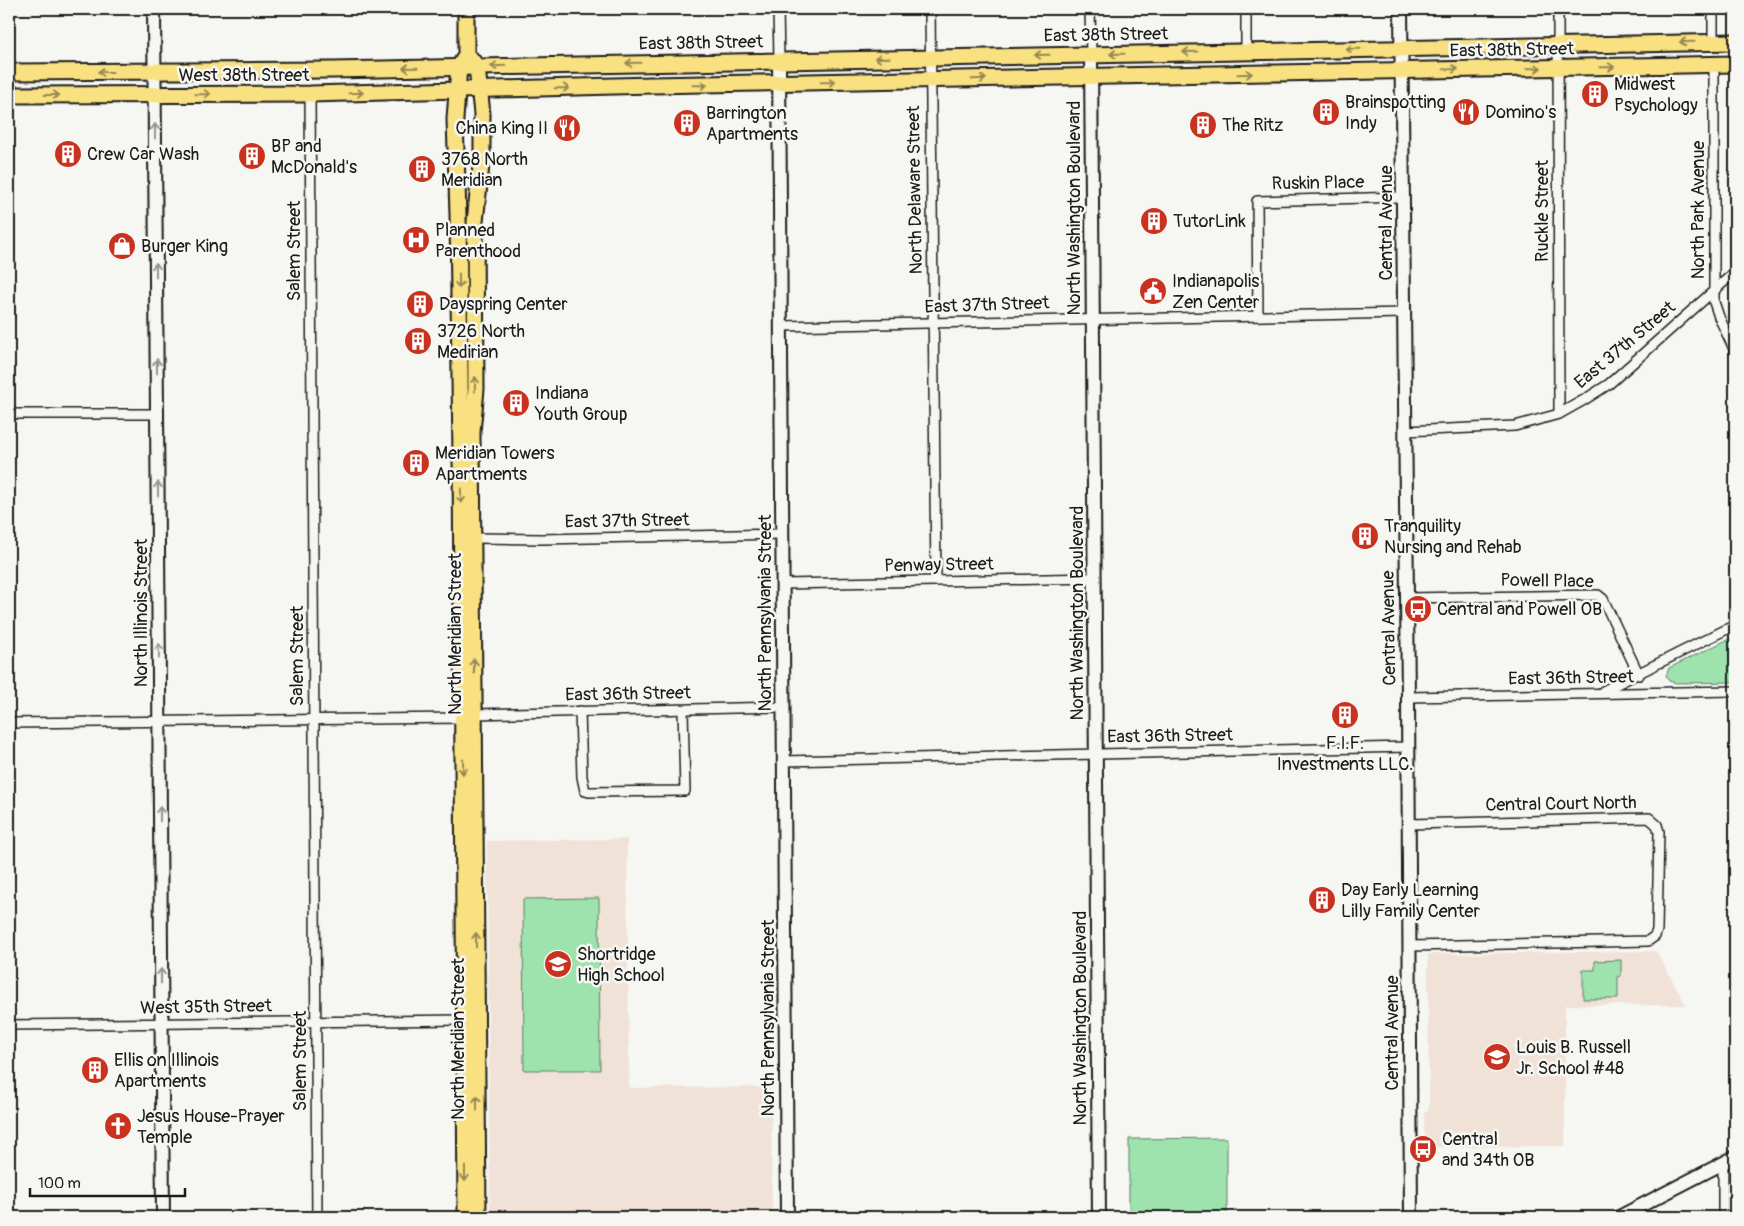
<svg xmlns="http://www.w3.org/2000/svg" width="1744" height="1226" font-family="Pangolin,sans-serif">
<rect width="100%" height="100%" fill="#f6f6f2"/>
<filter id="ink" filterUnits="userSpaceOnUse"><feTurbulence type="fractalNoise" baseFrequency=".02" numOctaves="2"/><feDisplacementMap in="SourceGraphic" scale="10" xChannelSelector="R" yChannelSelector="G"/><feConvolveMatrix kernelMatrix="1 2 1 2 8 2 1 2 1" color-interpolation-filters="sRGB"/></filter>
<g filter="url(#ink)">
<g fill="#f0e2d6">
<polygon points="627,839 629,1088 771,1087 772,1217 490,1217 487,841"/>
<polygon points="1656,951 1686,1005 1565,1005 1565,1146 1425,1147 1424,1114 1429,1108 1428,954"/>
</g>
<g fill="#9ee2ae" stroke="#5d7f65">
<polygon points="1735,636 1735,682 1676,683 1669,681 1666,676 1669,668"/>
<polygon points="599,898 600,1070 524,1070 523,899"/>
<polygon points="1621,960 1621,976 1618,977 1618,999 1583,999 1583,970 1595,970 1595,961"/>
<polygon points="1227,1138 1227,1217 1129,1217 1129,1139"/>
</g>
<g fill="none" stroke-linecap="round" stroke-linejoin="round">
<g stroke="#1c1c1c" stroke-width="12">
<g id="street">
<polyline points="778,9 779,60"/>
<polyline points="930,9 936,581"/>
<polyline points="1090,9 1091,54"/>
<polyline points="1246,9 1246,51"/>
<polyline points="1558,9 1559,414"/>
<polyline points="1713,9 1713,42"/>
<polyline points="1714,65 1714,302 1719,317 1735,351"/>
<polyline points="310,94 317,1217"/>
<polyline points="1258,315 1257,201 1404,197"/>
<polyline points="781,326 1404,313"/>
<polyline points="9,414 157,414"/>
<polyline points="1405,431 1515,426 1559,414 1584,400 1609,384 1735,272"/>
<polyline points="473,538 542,539 782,534"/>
<polyline points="783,584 1095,578"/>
<polyline points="1406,598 1598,595 1603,599 1639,675"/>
<polyline points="1603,691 1735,625"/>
<polyline points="1408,697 1735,691"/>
<polyline points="580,711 582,777 585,791 589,792 685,791 683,710"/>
<polyline points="474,714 783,707"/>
<polyline points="9,723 463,718"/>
<polyline points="783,761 1408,747"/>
<polyline points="1409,824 1649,818 1657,825 1659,832 1657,930 1655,936 1648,941 1410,946"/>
<polyline points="9,1025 465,1020"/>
<polyline points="1723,1217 1723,1164"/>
</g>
</g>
<g stroke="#1c1c1c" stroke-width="16">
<g id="secondary">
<polyline points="154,9 163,1217"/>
<polyline points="1401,9 1408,697 1411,1217"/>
<polyline points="1091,54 1099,1217"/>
<polyline points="779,60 787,1217"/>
<polyline points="1619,1217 1735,1157"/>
</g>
</g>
<g stroke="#1c1c1c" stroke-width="19">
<g id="primary">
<polyline points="471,59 477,67 482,114 482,156 475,222 476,389 472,432 478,1217"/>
<polyline points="9,72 333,70 1735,42"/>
<polyline points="9,95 310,94 652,85 1735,64"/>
<polyline points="466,1217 461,456 458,215 455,119 459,67 466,55 466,9"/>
</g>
</g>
<use href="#street" stroke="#f6f6f2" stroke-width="9"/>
<use href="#secondary" stroke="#f6f6f2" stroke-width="12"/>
<use href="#primary" stroke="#f9e181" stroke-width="15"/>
</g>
<defs><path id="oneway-shaft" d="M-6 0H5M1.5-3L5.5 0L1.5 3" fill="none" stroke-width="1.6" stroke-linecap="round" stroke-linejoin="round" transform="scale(1.25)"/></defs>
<g stroke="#968854">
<use href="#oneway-shaft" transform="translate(1687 42) rotate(179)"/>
<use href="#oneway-shaft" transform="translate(1353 49) rotate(179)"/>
<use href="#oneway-shaft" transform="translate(1190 52) rotate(179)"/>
<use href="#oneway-shaft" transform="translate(1117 54) rotate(179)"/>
<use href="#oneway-shaft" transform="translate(1042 55) rotate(179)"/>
<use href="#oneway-shaft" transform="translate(882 58) rotate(179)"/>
<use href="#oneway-shaft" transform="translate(633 63) rotate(179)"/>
<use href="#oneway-shaft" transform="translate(498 66) rotate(178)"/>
<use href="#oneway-shaft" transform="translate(1607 67) rotate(-1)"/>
<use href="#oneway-shaft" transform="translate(410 68) rotate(179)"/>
<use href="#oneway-shaft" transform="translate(1534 68) rotate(-1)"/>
<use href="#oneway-shaft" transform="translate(1451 69) rotate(-1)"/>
<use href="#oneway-shaft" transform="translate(105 72) rotate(180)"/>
<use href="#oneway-shaft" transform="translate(1245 74) rotate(-2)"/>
<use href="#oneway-shaft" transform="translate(979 79) rotate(-2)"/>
<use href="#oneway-shaft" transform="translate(828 82) rotate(-1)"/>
<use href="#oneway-shaft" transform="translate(700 85) rotate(-1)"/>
<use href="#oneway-shaft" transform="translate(562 88) rotate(-1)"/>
<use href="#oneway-shaft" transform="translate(356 93) rotate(-2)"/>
<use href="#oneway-shaft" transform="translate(203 94) rotate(-1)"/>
<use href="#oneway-shaft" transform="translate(52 95)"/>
<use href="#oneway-shaft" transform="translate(459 281) rotate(90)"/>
<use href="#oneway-shaft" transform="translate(475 384) rotate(-89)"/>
<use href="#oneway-shaft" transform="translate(461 496) rotate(89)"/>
<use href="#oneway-shaft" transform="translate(474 666) rotate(-90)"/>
<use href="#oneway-shaft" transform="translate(463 767) rotate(90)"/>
<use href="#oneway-shaft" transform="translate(476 940) rotate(-90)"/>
<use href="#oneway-shaft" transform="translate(477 1103) rotate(-90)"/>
<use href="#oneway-shaft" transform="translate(465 1174) rotate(90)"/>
</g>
<g stroke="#949492">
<use href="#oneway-shaft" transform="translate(155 131) rotate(-90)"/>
<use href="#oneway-shaft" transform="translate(156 270) rotate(-90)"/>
<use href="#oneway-shaft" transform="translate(157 366) rotate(-90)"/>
<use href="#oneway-shaft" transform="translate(158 489) rotate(-90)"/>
<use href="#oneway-shaft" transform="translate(159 651) rotate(-90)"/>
<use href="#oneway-shaft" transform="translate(160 814) rotate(-90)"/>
<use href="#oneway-shaft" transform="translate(161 976) rotate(-90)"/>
</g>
</g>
<defs>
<g id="building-disc" transform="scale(1.4375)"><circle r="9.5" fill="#c8321e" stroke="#f6f6f2"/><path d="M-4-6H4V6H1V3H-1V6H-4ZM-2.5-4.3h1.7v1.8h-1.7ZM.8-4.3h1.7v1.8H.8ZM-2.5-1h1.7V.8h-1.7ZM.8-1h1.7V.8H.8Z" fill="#fff"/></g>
<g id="restaurant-disc" transform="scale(1.4375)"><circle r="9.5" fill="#c8321e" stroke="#f6f6f2"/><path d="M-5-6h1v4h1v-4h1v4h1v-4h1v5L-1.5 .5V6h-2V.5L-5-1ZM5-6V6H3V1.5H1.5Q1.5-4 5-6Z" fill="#fff"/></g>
<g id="hospital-disc" transform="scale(1.4375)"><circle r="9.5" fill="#c8321e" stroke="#f6f6f2"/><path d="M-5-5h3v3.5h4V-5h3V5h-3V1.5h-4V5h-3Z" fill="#fff"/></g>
<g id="shop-disc" transform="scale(1.4375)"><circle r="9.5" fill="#c8321e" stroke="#f6f6f2"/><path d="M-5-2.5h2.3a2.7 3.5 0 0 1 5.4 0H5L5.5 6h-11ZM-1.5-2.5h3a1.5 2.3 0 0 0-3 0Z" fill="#fff"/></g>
<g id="civic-disc" transform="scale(1.4375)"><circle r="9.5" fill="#c8321e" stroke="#f6f6f2"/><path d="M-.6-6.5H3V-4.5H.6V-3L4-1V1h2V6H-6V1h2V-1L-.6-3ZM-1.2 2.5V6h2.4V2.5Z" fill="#fff"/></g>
<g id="bus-disc" transform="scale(1.4375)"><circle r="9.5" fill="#c8321e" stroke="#f6f6f2"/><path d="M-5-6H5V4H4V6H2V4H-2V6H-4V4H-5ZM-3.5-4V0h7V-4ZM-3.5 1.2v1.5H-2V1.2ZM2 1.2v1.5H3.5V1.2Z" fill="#fff"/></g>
<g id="school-disc" transform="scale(1.4375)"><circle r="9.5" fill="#c8321e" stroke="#f6f6f2"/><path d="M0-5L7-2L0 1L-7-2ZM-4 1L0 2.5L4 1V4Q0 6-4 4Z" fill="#fff"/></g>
<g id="church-disc" transform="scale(1.4375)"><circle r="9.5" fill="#c8321e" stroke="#f6f6f2"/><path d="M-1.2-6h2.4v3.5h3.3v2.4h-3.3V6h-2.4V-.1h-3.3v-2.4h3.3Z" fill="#fff"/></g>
</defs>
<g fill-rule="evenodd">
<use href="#building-disc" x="1595" y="94"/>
<use href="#building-disc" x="1326" y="112"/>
<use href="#restaurant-disc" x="1466" y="112"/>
<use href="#building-disc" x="687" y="123"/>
<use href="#building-disc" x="1203" y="125"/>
<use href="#restaurant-disc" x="567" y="128"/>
<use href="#building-disc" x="68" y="154"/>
<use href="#building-disc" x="252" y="156"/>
<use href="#building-disc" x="422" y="169"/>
<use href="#building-disc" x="1154" y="221"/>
<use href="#hospital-disc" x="416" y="240"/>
<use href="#shop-disc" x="122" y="246"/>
<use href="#civic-disc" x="1153" y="291"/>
<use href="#building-disc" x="420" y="304"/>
<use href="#building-disc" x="418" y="341"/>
<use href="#building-disc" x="516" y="403"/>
<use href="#building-disc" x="416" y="463"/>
<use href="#building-disc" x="1365" y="536"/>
<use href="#bus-disc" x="1418" y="609"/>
<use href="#building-disc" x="1345" y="715"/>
<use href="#building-disc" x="1322" y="900"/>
<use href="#school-disc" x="558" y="964"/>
<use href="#school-disc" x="1497" y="1057"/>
<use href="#building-disc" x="95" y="1070"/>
<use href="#church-disc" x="118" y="1126"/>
<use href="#bus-disc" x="1423" y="1149"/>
</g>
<g text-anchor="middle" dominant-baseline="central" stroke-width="5" stroke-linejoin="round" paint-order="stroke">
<g font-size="18" fill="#1c1c1c" stroke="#f6f6f2">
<text transform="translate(1106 35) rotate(-1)">East 38th Street</text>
<text transform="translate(701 43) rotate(-1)">East 38th Street</text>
<text transform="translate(1512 50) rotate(-1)">East 38th Street</text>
<text x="244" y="75">West 38th Street</text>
<text transform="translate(1318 183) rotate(-1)">Ruskin Place</text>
<text transform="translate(915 190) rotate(-91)">North Delaware Street</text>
<text transform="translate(1074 208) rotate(-90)">North Washington Boulevard</text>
<text transform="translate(1698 210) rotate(-90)">North Park Avenue</text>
<text transform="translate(1542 211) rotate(-90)">Ruckle Street</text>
<text transform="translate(1386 223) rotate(-90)">Central Avenue</text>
<text transform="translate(294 251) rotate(-90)">Salem Street</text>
<text transform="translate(987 305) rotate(-2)">East 37th Street</text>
<text transform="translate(1625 345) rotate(-40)">East 37th Street</text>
<text transform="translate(627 521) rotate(-1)">East 37th Street</text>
<text transform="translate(939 565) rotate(-1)">Penway Street</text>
<text transform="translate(1547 581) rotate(1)">Powell Place</text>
<text transform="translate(141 613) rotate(-90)">North Illinois Street</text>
<text transform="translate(765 613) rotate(-90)">North Pennsylvania Street</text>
<text transform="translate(1077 613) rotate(-90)">North Washington Boulevard</text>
<text transform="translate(1389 628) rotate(-91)">Central Avenue</text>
<text transform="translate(455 634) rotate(-90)">North Meridian Street</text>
<text transform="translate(297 656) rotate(-90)">Salem Street</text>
<text transform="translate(1571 678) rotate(-1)">East 36th Street</text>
<text transform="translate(628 694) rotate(-1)">East 36th Street</text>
<text transform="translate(1170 736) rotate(-1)">East 36th Street</text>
<text transform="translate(1561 804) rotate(-1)">Central Court North</text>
<text transform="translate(206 1007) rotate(-1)">West 35th Street</text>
<text transform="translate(768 1018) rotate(-90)">North Pennsylvania Street</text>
<text transform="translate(1080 1018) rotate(-90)">North Washington Boulevard</text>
<text transform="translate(1392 1033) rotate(-90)">Central Avenue</text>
<text transform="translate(458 1039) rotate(-90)">North Meridian Street</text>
<text transform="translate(300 1061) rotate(-90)">Salem Street</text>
</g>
<g font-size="18" fill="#1c1c1c" stroke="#f6f6f2" text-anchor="start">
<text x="1614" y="84">Midwest<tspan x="1614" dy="21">Psychology</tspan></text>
<text x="1345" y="102">Brainspotting<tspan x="1345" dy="21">Indy</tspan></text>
<text x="1485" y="112">Domino's</text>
<text x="706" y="113">Barrington<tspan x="706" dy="21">Apartments</tspan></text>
<text x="1222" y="125">The Ritz</text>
<text x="548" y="128" text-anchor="end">China King II</text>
<text x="271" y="146">BP and<tspan x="271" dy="21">McDonald's</tspan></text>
<text x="87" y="154">Crew Car Wash</text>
<text x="441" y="159">3768 North<tspan x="441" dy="21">Meridian</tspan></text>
<text x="1173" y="221">TutorLink</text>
<text x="435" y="230">Planned<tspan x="435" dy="21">Parenthood</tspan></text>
<text x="141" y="246">Burger King</text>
<text x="1172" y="281">Indianapolis<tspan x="1172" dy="21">Zen Center</tspan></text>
<text x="439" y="304">Dayspring Center</text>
<text x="437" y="331">3726 North<tspan x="437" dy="21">Medirian</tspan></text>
<text x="535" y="393">Indiana<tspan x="535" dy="21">Youth Group</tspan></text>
<text x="435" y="453">Meridian Towers<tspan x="435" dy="21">Apartments</tspan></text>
<text x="1384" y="526">Tranquility<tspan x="1384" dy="21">Nursing and Rehab</tspan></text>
<text x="1437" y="609">Central and Powell OB</text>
<text x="1345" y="743" text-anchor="middle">F.I.F.<tspan x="1345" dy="21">Investments LLC.</tspan></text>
<text x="1341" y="890">Day Early Learning<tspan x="1341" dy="21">Lilly Family Center</tspan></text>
<text x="577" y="954">Shortridge<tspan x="577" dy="21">High School</tspan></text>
<text x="1516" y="1047">Louis B. Russell<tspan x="1516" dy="21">Jr. School #48</tspan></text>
<text x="114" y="1060">Ellis on Illinois<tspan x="114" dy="21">Apartments</tspan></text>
<text x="137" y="1116">Jesus House-Prayer<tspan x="137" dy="21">Temple</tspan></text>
<text x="1442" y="1139">Central<tspan x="1442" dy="21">and 34th OB</tspan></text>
</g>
</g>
<rect width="1744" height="1226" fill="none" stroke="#f6f6f2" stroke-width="30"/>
<rect x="15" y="15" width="1714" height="1196" fill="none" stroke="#1c1c1c" stroke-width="2" filter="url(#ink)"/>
<path d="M30 1188v8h155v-8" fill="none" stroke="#1c1c1c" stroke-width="2.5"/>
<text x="38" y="1188" font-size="15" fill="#1c1c1c" stroke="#f6f6f2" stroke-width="4" paint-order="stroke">100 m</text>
</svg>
